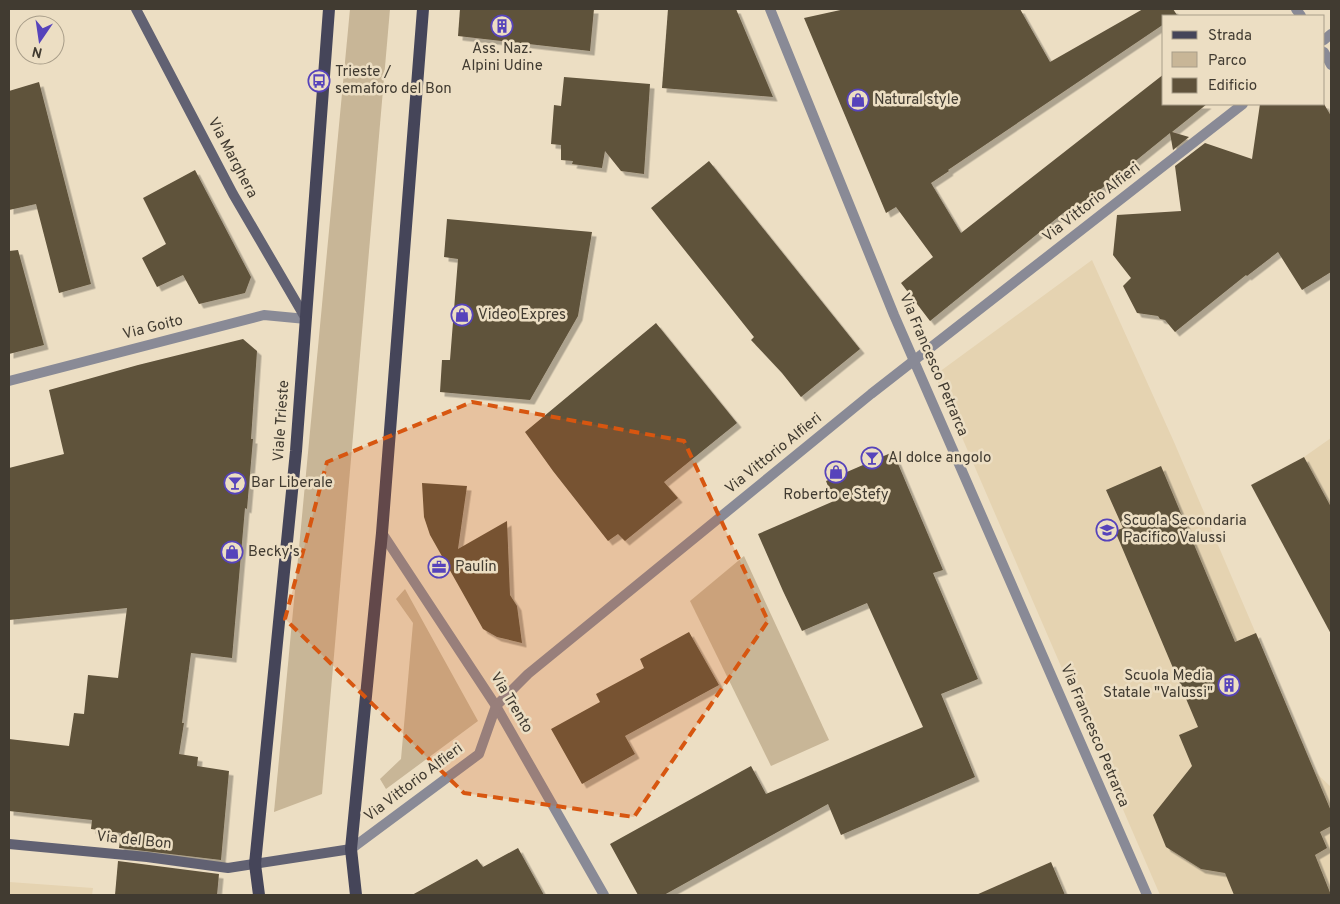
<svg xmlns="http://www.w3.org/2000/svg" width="1340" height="904" font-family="Overpass,sans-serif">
<defs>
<filter id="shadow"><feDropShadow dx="4.5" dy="4.5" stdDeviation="0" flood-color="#0004"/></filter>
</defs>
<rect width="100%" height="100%" fill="#ecdec3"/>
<g fill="#e5d3b1">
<polygon points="1092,260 1174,442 1315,772 1331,787 1331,895 1160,895 935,375"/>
<polygon points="1331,438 1331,507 1304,457"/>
<polygon points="9,882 93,888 92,895 9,895"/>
</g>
<g fill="#c8b697">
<polygon points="350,9 390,9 322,794 274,812"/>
<polygon points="744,556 829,740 771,766 690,601"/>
<polygon points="405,589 478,721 386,789 380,779 401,759 413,623 396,599"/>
</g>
<g fill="#5f523b" filter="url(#shadow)">
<polygon points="460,9 594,9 590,51 458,36"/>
<polygon points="668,9 736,9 773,97 662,88"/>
<polygon points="845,9 1020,9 1050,62 1143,9 1173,9 1177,15 1175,16 1164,16 1164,24 948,170 949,171 931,183 961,233 1164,74 1164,104 1207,104 1172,132 1189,137 1173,150 1170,133 1070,214 1067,210 930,321 901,283 933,257 896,207 886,213 804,18"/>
<polygon points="564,77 650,84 644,174 621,171 605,151 602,168 572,164 573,161 561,160 561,145 551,144 554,105 561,106"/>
<polygon points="39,82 91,284 59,293 36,204 9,210 9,91"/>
<polygon points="1260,104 1324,104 1331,116 1331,272 1302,290 1278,252 1247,276 1246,275 1175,332 1165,320 1160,319 1158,316 1137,313 1123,286 1131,278 1113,255 1117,215 1181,211 1175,166 1205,143 1252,159"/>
<polygon points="709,161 860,349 801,397 782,373 751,340 754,337 651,208"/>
<polygon points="195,170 251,277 245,293 199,304 183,275 157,287 142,258 166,244 143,198"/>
<polygon points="447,219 592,232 578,316 530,400 440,392 442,360 450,360 458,259 444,257"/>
<polygon points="18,250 44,345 9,354 9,251"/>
<polygon points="656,323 737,423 664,482 678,498 625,541 618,534 608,541 553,471 525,432"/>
<polygon points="243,339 257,351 251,439 253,439 247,509 245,508 232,658 191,653 182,723 184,723 179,754 198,757 197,766 229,771 221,860 119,848 121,833 91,829 92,820 9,811 9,739 69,746 74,713 84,714 88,675 118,678 127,608 9,620 9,468 64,454 49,390 138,365"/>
<polygon points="893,452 943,570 933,573 978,679 941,694 975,777 841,835 828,804 664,895 638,895 610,844 751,766 766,794 923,727 867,603 802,631 783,591 758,534 834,501 826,481"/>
<polygon points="1304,457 1331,507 1331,634 1251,485"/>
<polygon points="1161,466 1235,642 1256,633 1331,811 1331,826 1320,832 1327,848 1315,855 1331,895 1234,895 1225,873 1201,869 1166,847 1153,815 1192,766 1179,735 1198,727 1115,531 1123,528 1106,490"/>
<polygon points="422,483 467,486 458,549 507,521 510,595 517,606 522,643 497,637 483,629 430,535 424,517"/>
<polygon points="689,632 719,685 625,736 635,754 582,784 551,729 600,702 596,694 644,668 640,659"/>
<polygon points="518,848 544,895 412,895 477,859 483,867"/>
<polygon points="118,861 219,874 217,895 115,895"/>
<polygon points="1051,862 1065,895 976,895"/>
</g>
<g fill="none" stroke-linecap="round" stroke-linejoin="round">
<g stroke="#898a96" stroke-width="10">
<polyline points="770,9 894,315 1147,895"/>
<polyline points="1296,9 1301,16"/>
<polyline points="1324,40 1331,34"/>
<polyline points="1324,52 1331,65"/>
<polyline points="9,381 264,315 306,319"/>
<polyline points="382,533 496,706 604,895"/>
<polyline points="351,849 479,754 496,706 528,674 871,394 1243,104"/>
</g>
<g stroke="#616172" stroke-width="10">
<polyline points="136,9 233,194 306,319"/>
<polyline points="9,844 147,857 228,868 351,849"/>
</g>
<g stroke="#454559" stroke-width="12">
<polyline points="259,895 255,864 296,451 329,9"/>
<polyline points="356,895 351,849 382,533 423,9"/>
</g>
</g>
<path fill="#d75610" fill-opacity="0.2" stroke="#d75610" stroke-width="4" stroke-dasharray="10 6" stroke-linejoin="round" d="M472,402L684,441L768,621L634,817L464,793L285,619L327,462Z"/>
<defs>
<g id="building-ring" transform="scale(1.125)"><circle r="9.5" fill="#ecdec3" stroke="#5643bb" stroke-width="1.5"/><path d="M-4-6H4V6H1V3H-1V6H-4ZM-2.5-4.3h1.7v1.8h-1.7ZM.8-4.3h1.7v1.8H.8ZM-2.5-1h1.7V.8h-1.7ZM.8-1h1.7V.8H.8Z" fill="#5643bb"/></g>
<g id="bus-ring" transform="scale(1.125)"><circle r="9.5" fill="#ecdec3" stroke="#5643bb" stroke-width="1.5"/><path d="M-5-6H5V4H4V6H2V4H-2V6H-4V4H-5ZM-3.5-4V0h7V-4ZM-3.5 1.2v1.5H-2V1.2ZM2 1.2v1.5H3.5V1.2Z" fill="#5643bb"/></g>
<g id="shop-ring" transform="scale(1.125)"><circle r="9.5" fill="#ecdec3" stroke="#5643bb" stroke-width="1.5"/><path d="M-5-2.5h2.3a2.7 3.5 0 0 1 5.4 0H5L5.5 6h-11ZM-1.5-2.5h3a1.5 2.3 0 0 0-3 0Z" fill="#5643bb"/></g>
<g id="bar-ring" transform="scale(1.125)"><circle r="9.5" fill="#ecdec3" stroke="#5643bb" stroke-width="1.5"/><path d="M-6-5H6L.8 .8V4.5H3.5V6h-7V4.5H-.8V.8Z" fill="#5643bb"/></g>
<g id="school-ring" transform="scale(1.125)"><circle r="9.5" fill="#ecdec3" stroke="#5643bb" stroke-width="1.5"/><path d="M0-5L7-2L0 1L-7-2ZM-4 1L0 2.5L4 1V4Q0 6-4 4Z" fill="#5643bb"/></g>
<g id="office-ring" transform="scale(1.125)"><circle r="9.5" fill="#ecdec3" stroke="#5643bb" stroke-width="1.5"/><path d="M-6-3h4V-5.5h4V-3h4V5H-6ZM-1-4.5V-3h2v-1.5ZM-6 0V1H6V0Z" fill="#5643bb"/></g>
</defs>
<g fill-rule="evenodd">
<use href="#building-ring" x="502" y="26"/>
<use href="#bus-ring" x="319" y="81"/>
<use href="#shop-ring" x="858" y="100"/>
<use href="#shop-ring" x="462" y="315"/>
<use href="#bar-ring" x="872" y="458"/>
<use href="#shop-ring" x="836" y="472"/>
<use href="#bar-ring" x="235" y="483"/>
<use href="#school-ring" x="1107" y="530"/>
<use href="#shop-ring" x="232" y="552"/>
<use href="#office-ring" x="439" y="567"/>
<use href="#building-ring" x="1229" y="685"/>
</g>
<g text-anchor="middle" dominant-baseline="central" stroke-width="5" stroke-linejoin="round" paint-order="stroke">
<g font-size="15" fill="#413b31" stroke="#ecdec3" text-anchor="start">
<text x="502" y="49" text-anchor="middle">Ass. Naz.<tspan x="502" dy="17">Alpini Udine</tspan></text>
<text x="335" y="72">Trieste /<tspan x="335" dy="17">semaforo del Bon</tspan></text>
<text x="874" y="100">Natural style</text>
<text x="478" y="315">Video Expres</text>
<text x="888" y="458">Al dolce angolo</text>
<text x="251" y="483">Bar Liberale</text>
<text x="836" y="495" text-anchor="middle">Roberto e Stefy</text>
<text x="1123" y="521">Scuola Secondaria<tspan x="1123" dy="17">Pacifico Valussi</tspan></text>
<text x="248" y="552">Becky's</text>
<text x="455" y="567">Paulin</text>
<text x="1213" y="676" text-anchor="end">Scuola Media<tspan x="1213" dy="17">Statale "Valussi"</tspan></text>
</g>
<g font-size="15" fill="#413b31" stroke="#ecdec3">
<text transform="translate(232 158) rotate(62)">Via Marghera</text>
<text transform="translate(1092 203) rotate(-38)">Via Vittorio Alfieri</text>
<text transform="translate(153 328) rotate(-14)">Via Goito</text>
<text transform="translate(933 365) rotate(67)">Via Francesco Petrarca</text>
<text transform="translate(282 421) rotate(-86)">Viale Trieste</text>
<text transform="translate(774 454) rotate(-39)">Via Vittorio Alfieri</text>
<text transform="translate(511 703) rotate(59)">Via Trento</text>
<text transform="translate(1094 736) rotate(67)">Via Francesco Petrarca</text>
<text transform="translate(414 783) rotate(-37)">Via Vittorio Alfieri</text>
<text transform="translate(134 841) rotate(6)">Via del Bon</text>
</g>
</g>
<rect width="1340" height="904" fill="none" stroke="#413b31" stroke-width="20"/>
<rect x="1162" y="15" width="162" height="90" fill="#ecdec3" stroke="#a89d89"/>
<rect x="1172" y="31" width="25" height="8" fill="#454559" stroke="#a89d89"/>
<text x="1208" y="40" font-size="15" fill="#413b31">Strada</text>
<rect x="1172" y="52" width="25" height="15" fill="#c8b697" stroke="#a89d89"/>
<text x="1208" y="65" font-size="15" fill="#413b31">Parco</text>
<rect x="1172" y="78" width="25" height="15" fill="#5f523b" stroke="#a89d89"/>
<text x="1208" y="90" font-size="15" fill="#413b31">Edificio</text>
<g transform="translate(40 40) rotate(193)"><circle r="24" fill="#ecdec3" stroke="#a89d89"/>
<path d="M0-4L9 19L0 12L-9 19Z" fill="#5643bb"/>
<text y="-8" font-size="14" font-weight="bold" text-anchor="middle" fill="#413b31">N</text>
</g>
</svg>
